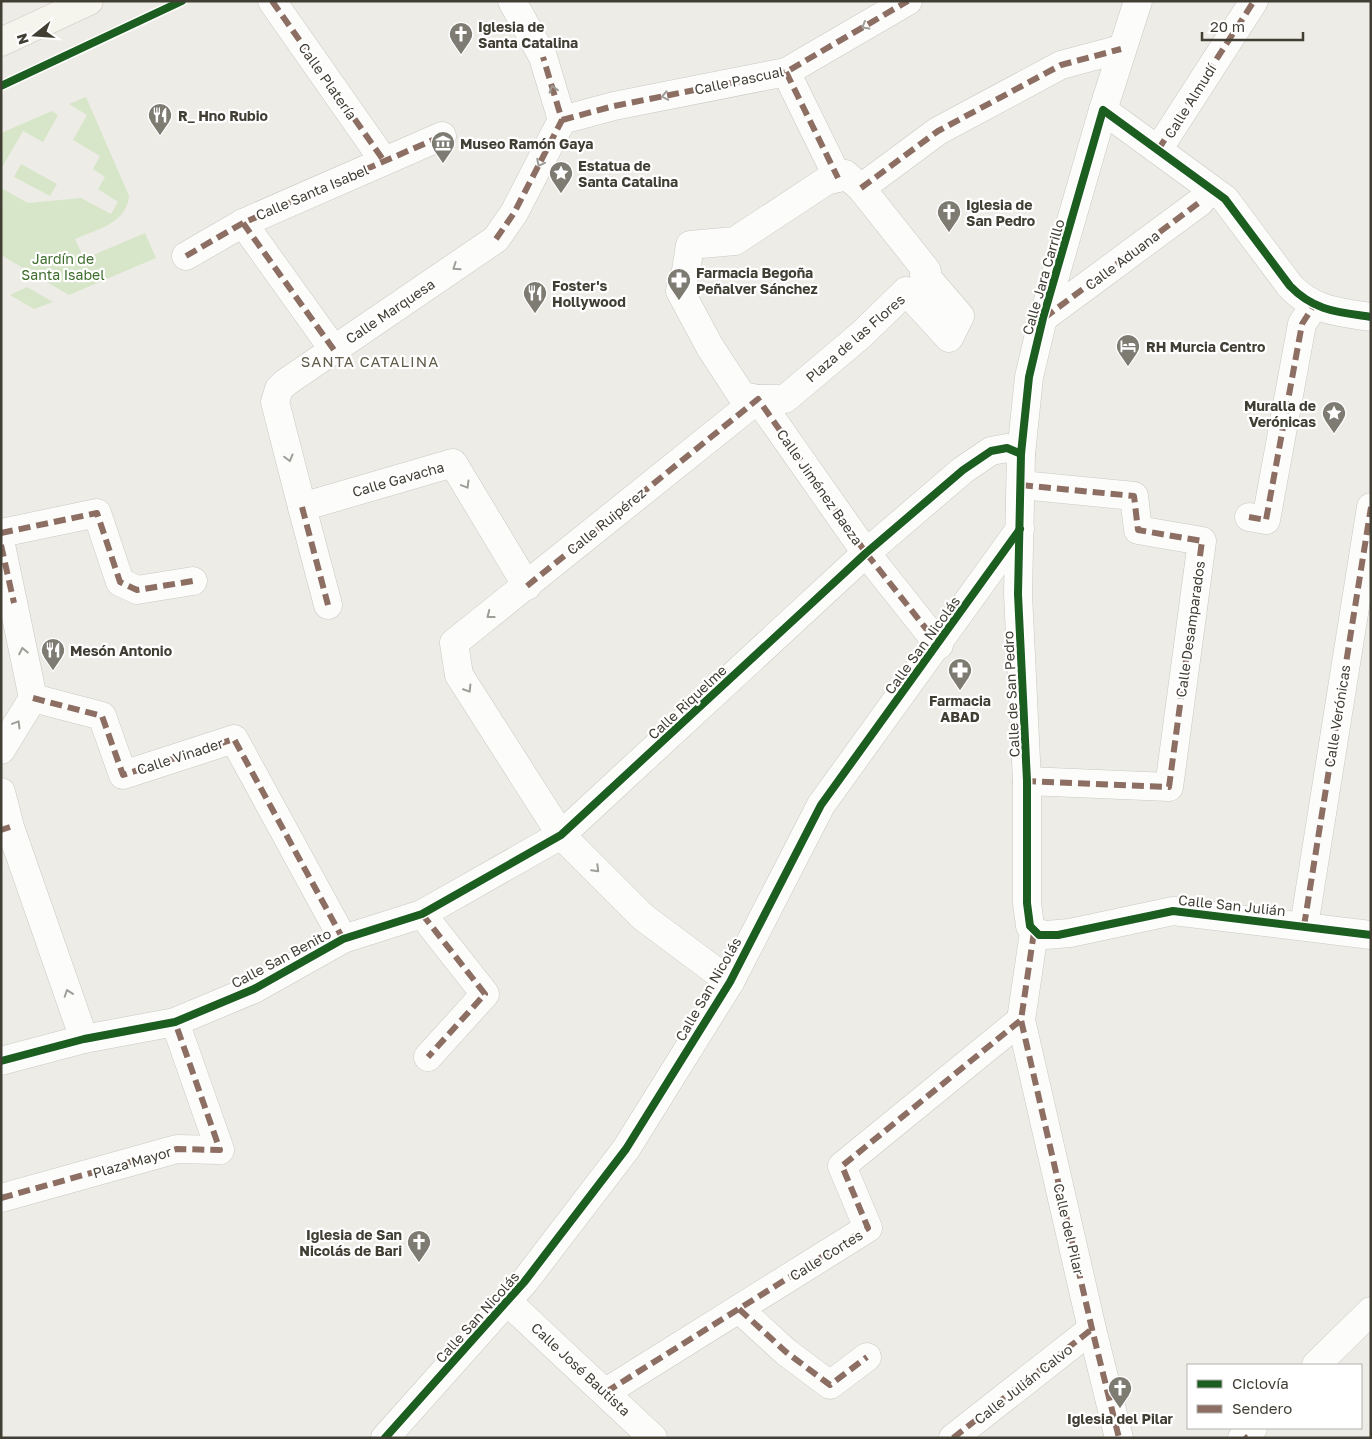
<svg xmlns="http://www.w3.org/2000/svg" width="1372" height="1439" font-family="'Golos Text',sans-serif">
<rect width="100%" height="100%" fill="#edece6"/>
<g fill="#d7e6c8">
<path d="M86,97L129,196C126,224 97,229 75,239L84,259L145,233L156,258L69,295L1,255V206L4,205L1,203V188L28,203L81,198L111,214L118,202L98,189L105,177L93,169L100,156L73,140L87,115L69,104Z"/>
<polygon points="52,111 58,115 43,142 23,131 1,169 1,133"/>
<polygon points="21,164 57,184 50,196 14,177"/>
<polygon points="27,287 53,302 34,309 10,295"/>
</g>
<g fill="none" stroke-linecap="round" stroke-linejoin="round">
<g stroke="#c9c8c2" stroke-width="29">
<g id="street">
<polyline points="272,1 384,161"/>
<polyline points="512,1 543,57 562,120 514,213 496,239 285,383 279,389 275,402 302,507 453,463 527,586"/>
<polyline points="786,72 838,178"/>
<path d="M1103,110L1225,199L1290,286C1314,311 1338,312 1371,317"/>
<polyline points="562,120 614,106 786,72 908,1"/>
<polyline points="1158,150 1254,1"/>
<polygon points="845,174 861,188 927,271 924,274 960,316 949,338 906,291 862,334 785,399 758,399 742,396 710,347 680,291 686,271 690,245 735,241 826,181 838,178"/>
<polyline points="861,188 938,131 1061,65 1121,49"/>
<polyline points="243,223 334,350"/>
<polyline points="186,256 243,223 442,136"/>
<polyline points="1043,318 1200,202"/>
<polyline points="1021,485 1134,496 1138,530 1202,541 1169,787 1027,781"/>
<polyline points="302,507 328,605"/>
<polyline points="1249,517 1266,520 1302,324 1314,305"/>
<polyline points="1,533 97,513 120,582 137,590 193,581"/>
<polyline points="1,545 33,698 1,750"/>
<polyline points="33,698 102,716 123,775 234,739 343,939"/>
<polyline points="1,792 10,827 84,1039"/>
<polyline points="422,914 485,994 428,1057"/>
<polyline points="1304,926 1371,507"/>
<polyline points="1034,932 1046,935 1070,933 1173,911 1371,935"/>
<polyline points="730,982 643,917 561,835 459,675 454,643 758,399 866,553 939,645"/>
<polyline points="1,1061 84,1039 175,1022 254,989 343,939 422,914 561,835 866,553 963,470 991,451 1007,448 1021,454"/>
<polyline points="1,1198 177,1149 220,1150 175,1022"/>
<polyline points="508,1302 653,1438"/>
<polyline points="739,1309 786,1352 830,1385 867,1357"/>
<polyline points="1316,1365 1371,1311"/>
<polyline points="606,1392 868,1228 842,1166 1021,1020"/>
<polyline points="385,1438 525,1281 626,1149 730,982 821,805 1020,529"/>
<polyline points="953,1438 1092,1329"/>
<polyline points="1119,1438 1092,1329 1021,1020 1034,932 1030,926 1027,903 1027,781 1018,594 1021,454 1029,377 1043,318 1103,110 1138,1"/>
<polyline points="1242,1438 1253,1428"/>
</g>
</g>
<g stroke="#cbc9be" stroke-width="29">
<polyline id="secondary" points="1,42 89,1"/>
</g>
<use href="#street" stroke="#fcfcfb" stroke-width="28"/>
<use href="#secondary" stroke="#f5f4ed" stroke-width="28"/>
<g stroke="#8d6e63" stroke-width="6" stroke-dasharray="12 6" stroke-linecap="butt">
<polyline points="272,1 384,161"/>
<polyline points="786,72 838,178"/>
<polyline points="562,120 614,106 786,72 908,1"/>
<polyline points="1158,150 1254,1"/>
<polyline points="861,188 938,131 1061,65 1121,49"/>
<polyline points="243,223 334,350"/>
<polyline points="496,239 514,213 562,120 543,57"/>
<polyline points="186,256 243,223 442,136"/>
<polyline points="1044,318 1200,202"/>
<polyline points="1021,485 1134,496 1138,530 1202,541 1169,787 1027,781"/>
<polyline points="302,507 328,605"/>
<polyline points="1249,517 1266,520 1302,324 1314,305"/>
<polyline points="1,533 97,513 120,582 137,590 193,581"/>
<polyline points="1,545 14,603"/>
<polyline points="527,586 758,399 866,553 939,645"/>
<polyline points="33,698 102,716 123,775 234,739 343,939"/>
<polyline points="1,830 10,827"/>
<polyline points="422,914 485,994 428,1057"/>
<polyline points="1304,926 1371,507"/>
<polyline points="1034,932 1021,1020 1092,1329 1119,1438"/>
<polyline points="1,1198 177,1149 220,1150 175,1022"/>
<polyline points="739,1309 786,1352 830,1385 867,1357"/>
<polyline points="606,1392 868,1228 842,1166 1021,1020"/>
<polyline points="1244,1436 1246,1438"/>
<polyline points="953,1438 1092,1329"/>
</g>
<g stroke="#fff" stroke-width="11">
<g id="cycleway">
<polyline points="1,86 182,1"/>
<path d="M1371,317C1338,312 1314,311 1290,286L1225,199L1103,110L1043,318L1029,377L1021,454L1018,594L1027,781V903L1030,926L1039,935H1058L1173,911L1371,935"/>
<polyline points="1,1061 84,1039 175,1022 254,989 343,939 422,914 561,835 866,553 963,470 991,451 1007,448 1021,454"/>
<polyline points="385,1438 525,1281 626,1149 730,982 821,805 1020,529"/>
</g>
</g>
<use href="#cycleway" stroke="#1b5e20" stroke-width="8"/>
</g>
<defs><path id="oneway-chevron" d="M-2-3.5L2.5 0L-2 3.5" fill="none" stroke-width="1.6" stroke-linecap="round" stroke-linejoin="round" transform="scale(1.25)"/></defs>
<g stroke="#9e9d98">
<use href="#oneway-chevron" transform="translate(865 26) rotate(150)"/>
<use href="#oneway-chevron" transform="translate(553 89) rotate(-107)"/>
<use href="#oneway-chevron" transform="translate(665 96) rotate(169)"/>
<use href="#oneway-chevron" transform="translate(540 163) rotate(117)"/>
<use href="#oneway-chevron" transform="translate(456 267) rotate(146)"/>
<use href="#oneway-chevron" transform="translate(289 458) rotate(75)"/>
<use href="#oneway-chevron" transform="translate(466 485) rotate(59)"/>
<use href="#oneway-chevron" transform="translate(490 615) rotate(142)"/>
<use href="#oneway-chevron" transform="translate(23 651) rotate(-101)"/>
<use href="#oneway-chevron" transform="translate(468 689) rotate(58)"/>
<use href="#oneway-chevron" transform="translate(17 724) rotate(-59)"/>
<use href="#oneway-chevron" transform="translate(596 869) rotate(45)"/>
<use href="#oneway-chevron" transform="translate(68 993) rotate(-109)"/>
</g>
<defs>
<g id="church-pin" transform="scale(1.25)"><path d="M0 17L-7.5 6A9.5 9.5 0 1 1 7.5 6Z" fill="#7d7b72" stroke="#fff"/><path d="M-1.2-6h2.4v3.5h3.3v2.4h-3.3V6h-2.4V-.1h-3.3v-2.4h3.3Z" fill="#fff"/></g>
<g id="restaurant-pin" transform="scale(1.25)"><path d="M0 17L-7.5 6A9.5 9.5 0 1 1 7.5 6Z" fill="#7d7b72" stroke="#fff"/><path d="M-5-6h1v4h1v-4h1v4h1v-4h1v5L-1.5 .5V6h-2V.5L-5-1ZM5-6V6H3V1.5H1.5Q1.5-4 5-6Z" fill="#fff"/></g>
<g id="museum-pin" transform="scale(1.25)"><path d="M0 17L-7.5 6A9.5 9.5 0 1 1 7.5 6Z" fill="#7d7b72" stroke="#fff"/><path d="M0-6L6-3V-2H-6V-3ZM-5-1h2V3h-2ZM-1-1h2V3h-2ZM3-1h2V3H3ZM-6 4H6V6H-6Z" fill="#fff"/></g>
<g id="sight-pin" transform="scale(1.25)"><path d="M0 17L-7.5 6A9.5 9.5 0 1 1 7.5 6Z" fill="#7d7b72" stroke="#fff"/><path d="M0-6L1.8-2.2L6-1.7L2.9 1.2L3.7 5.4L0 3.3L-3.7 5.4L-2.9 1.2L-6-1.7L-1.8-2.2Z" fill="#fff"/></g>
<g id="pharmacy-pin" transform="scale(1.25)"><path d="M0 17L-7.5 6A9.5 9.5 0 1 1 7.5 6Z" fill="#7d7b72" stroke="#fff"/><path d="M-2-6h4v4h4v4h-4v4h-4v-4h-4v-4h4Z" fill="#fff"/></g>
<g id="hotel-pin" transform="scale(1.25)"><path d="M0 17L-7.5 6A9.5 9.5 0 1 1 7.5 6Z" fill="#7d7b72" stroke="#fff"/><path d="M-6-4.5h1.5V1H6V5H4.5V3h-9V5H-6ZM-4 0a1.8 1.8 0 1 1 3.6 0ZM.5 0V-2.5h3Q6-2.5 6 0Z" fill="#fff"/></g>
</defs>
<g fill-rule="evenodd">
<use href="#church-pin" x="461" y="34"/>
<use href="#restaurant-pin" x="160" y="115"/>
<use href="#museum-pin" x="443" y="143"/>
<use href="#sight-pin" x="561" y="173"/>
<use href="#church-pin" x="949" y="212"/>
<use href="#pharmacy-pin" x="679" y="280"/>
<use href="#restaurant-pin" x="535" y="293"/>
<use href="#hotel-pin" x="1128" y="346"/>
<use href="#sight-pin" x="1334" y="413"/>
<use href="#restaurant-pin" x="53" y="650"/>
<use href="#pharmacy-pin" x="960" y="670"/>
<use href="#church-pin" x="419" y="1242"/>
<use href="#church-pin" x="1120" y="1388"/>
</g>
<g text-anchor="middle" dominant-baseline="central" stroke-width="4.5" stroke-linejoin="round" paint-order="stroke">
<g font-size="14" font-weight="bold" fill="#413e34" stroke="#fff" text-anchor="start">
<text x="478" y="26">Iglesia de<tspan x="478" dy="16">Santa Catalina</tspan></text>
<text x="178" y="115">R_ Hno Rubio</text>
<text x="460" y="143">Museo Ramón Gaya</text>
<text x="578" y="165">Estatua de<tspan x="578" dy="16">Santa Catalina</tspan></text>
<text x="966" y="204">Iglesia de<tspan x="966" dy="16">San Pedro</tspan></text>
<text x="696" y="272">Farmacia Begoña<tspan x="696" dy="16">Peñalver Sánchez</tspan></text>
<text x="552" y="285">Foster's<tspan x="552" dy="16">Hollywood</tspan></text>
<text x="1146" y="346">RH Murcia Centro</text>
<text x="1316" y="405" text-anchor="end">Muralla de<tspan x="1316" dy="16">Verónicas</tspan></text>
<text x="70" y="650">Mesón Antonio</text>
<text x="960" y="700" text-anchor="middle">Farmacia<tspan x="960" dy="16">ABAD</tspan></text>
<text x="402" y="1234" text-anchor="end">Iglesia de San<tspan x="402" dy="16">Nicolás de Bari</tspan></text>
<text x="1120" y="1418" text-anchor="middle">Iglesia del Pilar</text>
</g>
<g font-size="14" fill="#413e34" stroke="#fff">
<text transform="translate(739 80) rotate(-12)">Calle Pascual</text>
<text transform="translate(328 81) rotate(55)">Calle Platería</text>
<text transform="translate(1190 101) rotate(-58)">Calle Almudí</text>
<text transform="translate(312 192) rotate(-23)">Calle Santa Isabel</text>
<text transform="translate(1122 260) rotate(-37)">Calle Aduana</text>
<text transform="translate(1043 277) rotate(-74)">Calle Jara Carrillo</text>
<text transform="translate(390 311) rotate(-34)">Calle Marquesa</text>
<text transform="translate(855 338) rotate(-41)">Plaza de las Flores</text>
<text transform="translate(398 479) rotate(-16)">Calle Gavacha</text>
<text transform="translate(820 487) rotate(55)">Calle Jiménez Baeza</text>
<text transform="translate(606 521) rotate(-39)">Calle Ruipérez</text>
<text transform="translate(1190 629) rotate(-82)">Calle Desamparados</text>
<text transform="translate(922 645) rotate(-54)">Calle San Nicolás</text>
<text transform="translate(1011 694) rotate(-93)">Calle de San Pedro</text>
<text transform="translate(687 702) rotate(-43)">Calle Riquelme</text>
<text transform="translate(1337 716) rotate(-81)">Calle Verónicas</text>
<text transform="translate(180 756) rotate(-18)">Calle Vinader</text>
<text transform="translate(1232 905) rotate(6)">Calle San Julián</text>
<text transform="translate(281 958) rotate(-28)">Calle San Benito</text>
<text transform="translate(708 989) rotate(-60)">Calle San Nicolás</text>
<text transform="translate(132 1162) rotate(-16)">Plaza Mayor</text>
<text transform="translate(1069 1229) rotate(77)">Calle del Pilar</text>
<text transform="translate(826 1255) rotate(-32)">Calle Cortes</text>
<text transform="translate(477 1317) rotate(-48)">Calle San Nicolás</text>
<text transform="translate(581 1369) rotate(43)">Calle José Bautista</text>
<text transform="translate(1023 1384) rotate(-38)">Calle Julián Calvo</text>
</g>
<g font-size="14" fill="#3e6d2d" stroke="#fff">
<text x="63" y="258">Jardín de<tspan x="63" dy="16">Santa Isabel</tspan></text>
</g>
<g font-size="15" letter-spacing="1" fill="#635d4c" stroke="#fff">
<text x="370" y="361">SANTA CATALINA</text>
</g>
</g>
<rect width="1372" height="1439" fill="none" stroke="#413e34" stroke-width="5"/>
<rect x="1187" y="1364" width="175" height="65" fill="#ffffff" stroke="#b3b2ae"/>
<rect x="1197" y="1380" width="25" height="8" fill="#1b5e20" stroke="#b3b2ae"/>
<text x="1232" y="1389" font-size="15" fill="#413e34">Ciclovía</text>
<rect x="1197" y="1405" width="25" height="8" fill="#8d6e63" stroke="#b3b2ae"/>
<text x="1232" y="1414" font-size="15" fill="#413e34">Sendero</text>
<g transform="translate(35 35) rotate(253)" stroke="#ffffff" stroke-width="4" paint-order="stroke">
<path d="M0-4L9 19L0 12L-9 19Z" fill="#413e34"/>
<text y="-8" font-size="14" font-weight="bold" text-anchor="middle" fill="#413e34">N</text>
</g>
<path d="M1202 32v8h101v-8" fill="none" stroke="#413e34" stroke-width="2.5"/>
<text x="1210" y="32" font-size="15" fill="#413e34" stroke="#ffffff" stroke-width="4" paint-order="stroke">20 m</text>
</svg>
